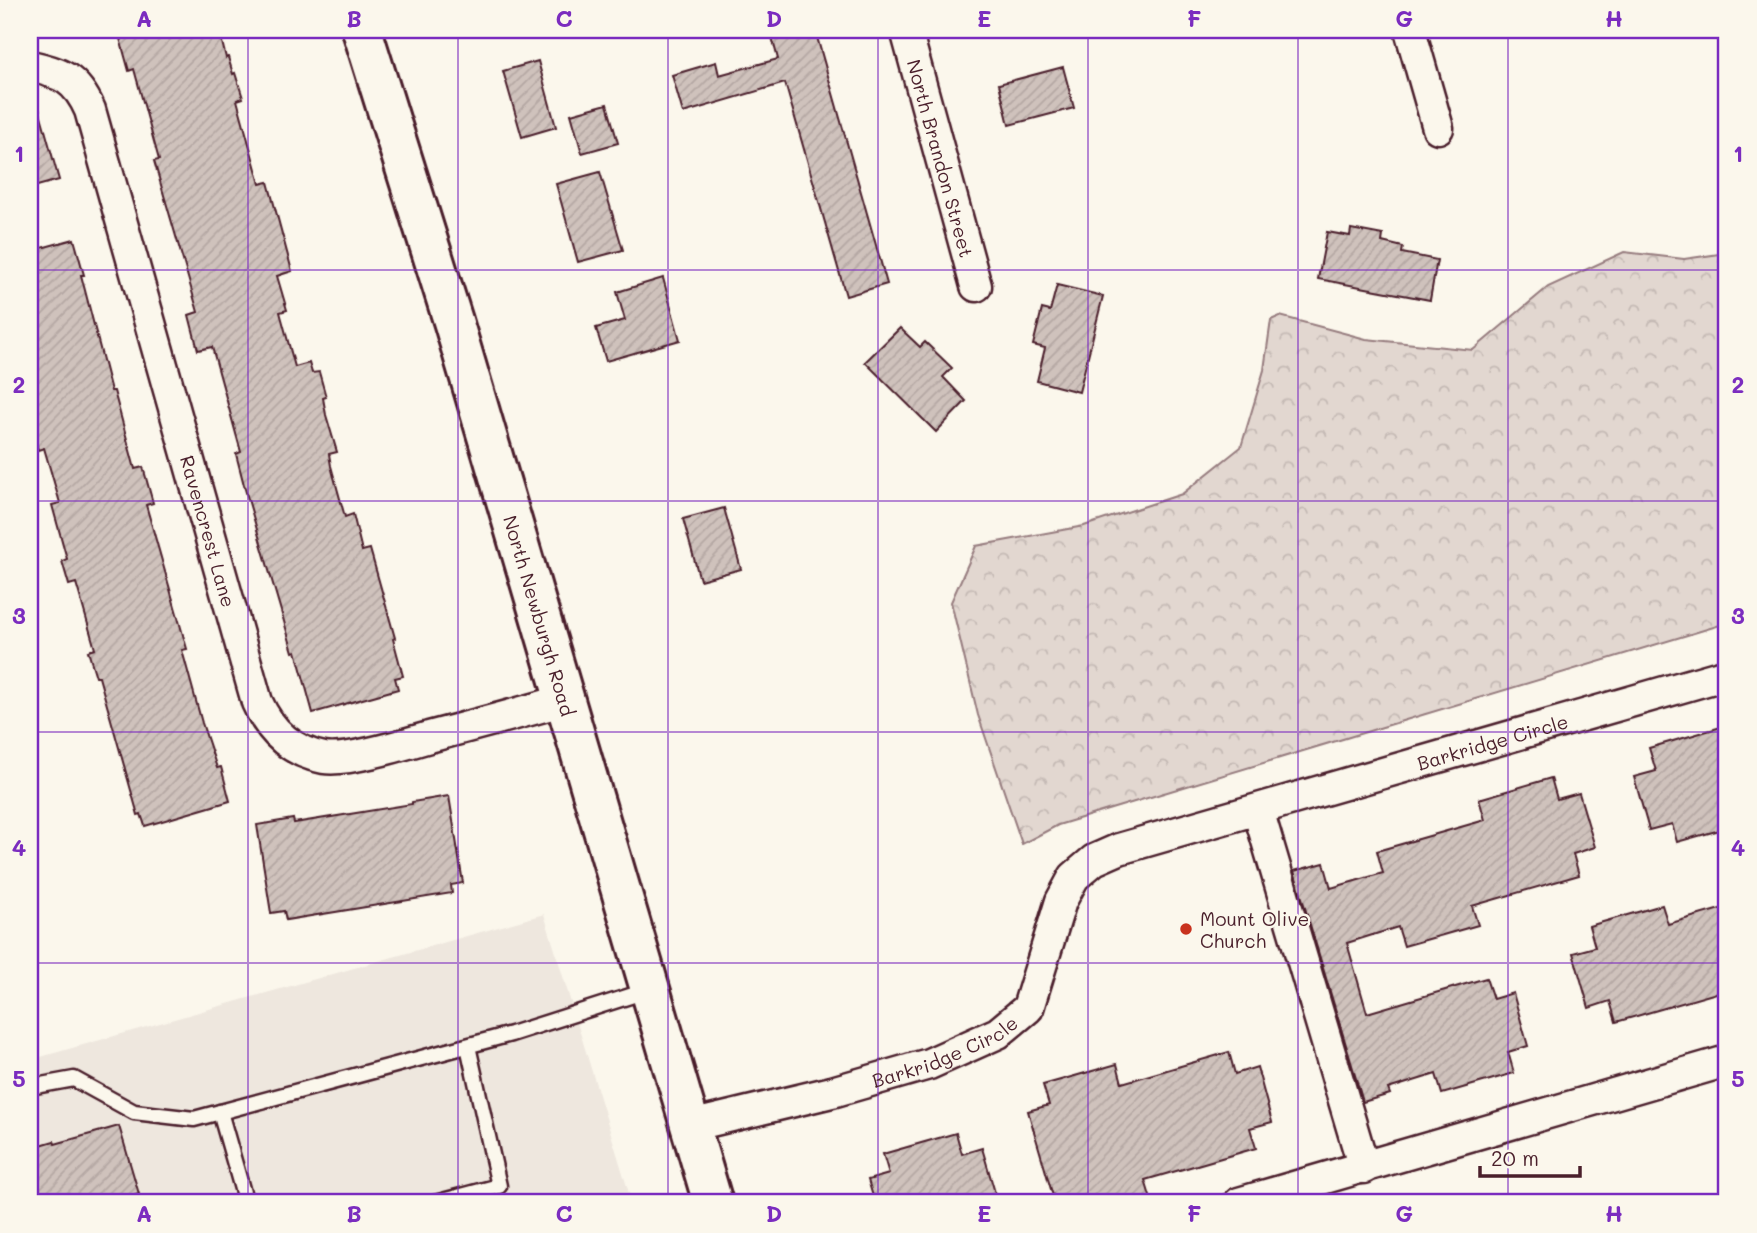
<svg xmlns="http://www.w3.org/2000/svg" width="1757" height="1233" font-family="Mali,sans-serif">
<defs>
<pattern id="forest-crowns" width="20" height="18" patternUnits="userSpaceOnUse" patternTransform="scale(1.75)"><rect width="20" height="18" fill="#e2d7d0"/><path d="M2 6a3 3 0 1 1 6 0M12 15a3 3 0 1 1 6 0" fill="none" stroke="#c3b8b3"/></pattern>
<pattern id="building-hatch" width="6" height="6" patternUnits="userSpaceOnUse" patternTransform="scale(1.75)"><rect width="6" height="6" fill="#cfc2bc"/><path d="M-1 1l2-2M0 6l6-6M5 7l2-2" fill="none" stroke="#b3a6a2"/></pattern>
</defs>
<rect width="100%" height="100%" fill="#fbf7ec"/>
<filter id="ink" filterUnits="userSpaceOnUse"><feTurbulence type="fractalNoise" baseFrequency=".0143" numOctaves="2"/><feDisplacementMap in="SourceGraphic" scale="14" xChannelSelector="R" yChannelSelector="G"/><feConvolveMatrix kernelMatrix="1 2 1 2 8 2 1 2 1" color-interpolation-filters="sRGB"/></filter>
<g filter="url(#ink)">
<polygon fill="#eee7de" points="544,914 632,1203 30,1203 30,1060"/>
<polygon fill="url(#forest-crowns)" stroke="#967b7e" stroke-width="2" points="1624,252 1684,259 1727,253 1727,623 1058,825 1022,844 978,715 951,602 976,546 1084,526 1182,494 1241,447 1264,370 1271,320 1280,316 1366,339 1473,350 1548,287"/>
<g fill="url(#building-hatch)" stroke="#4a1f2b" stroke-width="2">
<polygon points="138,30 219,30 226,58 228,57 233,74 235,73 243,98 237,100 260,184 268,182 292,271 277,276 287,310 280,312 295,367 309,363 312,373 319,372 326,397 323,398 326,415 337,452 329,454 331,466 345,517 353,514 362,551 370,549 395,638 393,639 403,676 395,678 398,689 313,713 296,651 293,652 245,489 236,454 241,452 212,347 198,350 189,315 198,312 154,161 159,160 134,69 129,71 119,35"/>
<polygon points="770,30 815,30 887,284 846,296 785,83 683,113 672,75 716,62 719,75 778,59"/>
<polygon points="538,61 556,127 522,137 503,71"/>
<polygon points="1063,67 1074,108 1009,125 999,84"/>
<polygon points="607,104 618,143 582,153 571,114"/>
<polygon points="38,105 59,180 30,188 30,106"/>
<polygon points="600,172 623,250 578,262 556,184"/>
<polygon points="1351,229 1383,235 1382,242 1403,247 1402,253 1437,260 1430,300 1318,279 1327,232 1350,236"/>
<polygon points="74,239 84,275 81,275 111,391 114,391 135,469 143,467 153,503 146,505 187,649 182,650 202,723 217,768 221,767 230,801 145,826 141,814 138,815 99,677 96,677 88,651 95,649 79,593 76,583 69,585 62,561 67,559 52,505 60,503 44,448 38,450 34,437 30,439 30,251"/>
<polygon points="663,278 680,340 606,361 596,328 625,320 617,292"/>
<polygon points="1057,285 1103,296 1079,392 1037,381 1045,348 1033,345 1042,309 1050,311"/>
<polygon points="900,328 920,347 925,342 952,368 943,377 966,401 936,432 865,362"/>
<polygon points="724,508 741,569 700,580 683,519"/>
<polygon points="1721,727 1727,750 1727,828 1677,842 1672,824 1649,830 1634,777 1656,771 1649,748"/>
<polygon points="1551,778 1557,799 1579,793 1595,847 1573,854 1579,875 1472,906 1478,925 1404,946 1398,927 1347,943 1367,1013 1486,978 1493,999 1513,993 1528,1046 1508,1052 1514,1073 1442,1094 1436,1074 1388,1089 1390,1094 1363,1102 1294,871 1324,863 1331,888 1383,873 1377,851 1485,820 1479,799"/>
<polygon points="449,796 463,883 451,885 452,893 286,920 284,911 271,913 257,825 293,819 294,823 412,804 412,802"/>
<polygon points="1662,905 1668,924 1727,907 1727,990 1616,1022 1610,1001 1589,1008 1573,953 1595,947 1589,926"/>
<polygon points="1229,1052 1235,1074 1257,1067 1272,1122 1250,1128 1256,1148 1145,1180 1152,1203 1055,1203 1028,1111 1049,1105 1043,1085 1117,1064 1122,1083"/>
<polygon points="119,1126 139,1194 124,1199 126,1203 30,1203 30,1148 54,1141 55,1144"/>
<polygon points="956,1133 962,1154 982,1148 998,1203 875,1203 868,1180 889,1174 883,1154"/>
</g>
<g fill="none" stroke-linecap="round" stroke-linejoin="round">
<g stroke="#4a1f2b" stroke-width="19">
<g id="lane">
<polyline points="30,1087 74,1079 134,1112 194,1119 511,1034 649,990"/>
<polyline points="220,1112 246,1203"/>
<polyline points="435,1203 499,1186 468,1046"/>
</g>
</g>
<g stroke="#4a1f2b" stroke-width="35">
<g id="street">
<path id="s1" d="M906,30L976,286"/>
<polyline points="1410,30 1438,128"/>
<path id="s2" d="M30,66C61,73 76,78 90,110L257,702C270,731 291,752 324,758C347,762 405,744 429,737C475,725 520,713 565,700"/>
<polyline points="1258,810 1364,1168"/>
<path id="s3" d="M690,1126L832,1092L929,1064L998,1033L1028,1008L1061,901L1074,877L1094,860L1119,849L1727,674"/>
<polyline points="1239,1203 1727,1061"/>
</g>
</g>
<g stroke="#4a1f2b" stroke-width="44">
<g id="secondary">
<path id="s4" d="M362,30L454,324L713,1203"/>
</g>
</g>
<use href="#lane" stroke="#fbf7ec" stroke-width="14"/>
<use href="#street" stroke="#fbf7ec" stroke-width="30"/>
<use href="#secondary" stroke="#fbf7ec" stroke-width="38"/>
</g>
</g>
<path fill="none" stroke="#7b2cbf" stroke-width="2" stroke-opacity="0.55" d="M248,30V1203M458,30V1203M668,30V1203M878,30V1203M1088,30V1203M1298,30V1203M1508,30V1203M30,270H1727M30,501H1727M30,732H1727M30,963H1727"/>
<circle fill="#c8321e" stroke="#fbf7ec" stroke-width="2.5" cx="1186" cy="929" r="7"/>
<g text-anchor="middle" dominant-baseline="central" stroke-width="5" stroke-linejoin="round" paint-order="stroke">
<g font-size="19" fill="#4a1f2b" stroke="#fbf7ec">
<text stroke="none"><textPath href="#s1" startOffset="133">North Brandon Street</textPath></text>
<text stroke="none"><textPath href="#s2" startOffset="516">Ravencrest Lane</textPath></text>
<text stroke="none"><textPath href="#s4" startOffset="612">North Newburgh Road</textPath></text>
<text stroke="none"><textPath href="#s3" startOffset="943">Barkridge Circle</textPath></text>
<text stroke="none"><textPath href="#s3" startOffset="266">Barkridge Circle</textPath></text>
</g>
<g font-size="19" fill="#4a1f2b" stroke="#fbf7ec" text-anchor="start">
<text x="1200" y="918">Mount Olive<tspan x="1200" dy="22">Church</tspan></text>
</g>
</g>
<rect width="1757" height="1233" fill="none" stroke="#fbf7ec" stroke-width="77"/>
<path d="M1480 1166v10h100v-10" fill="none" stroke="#4a1f2b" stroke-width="3.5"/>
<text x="1491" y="1166" font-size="21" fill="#4a1f2b" stroke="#fbf7ec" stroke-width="5" paint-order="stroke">20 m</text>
<rect x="38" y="38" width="1680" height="1156" fill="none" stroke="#7b2cbf" stroke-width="2.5"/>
<g font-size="23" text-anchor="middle" font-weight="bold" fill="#7b2cbf">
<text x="144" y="27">A</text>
<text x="354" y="27">B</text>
<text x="564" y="27">C</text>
<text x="774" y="27">D</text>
<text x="984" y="27">E</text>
<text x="1194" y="27">F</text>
<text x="1404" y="27">G</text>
<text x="1614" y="27">H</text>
<text x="19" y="162">1</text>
<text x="1738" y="162">1</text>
<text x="19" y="393">2</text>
<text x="1738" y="393">2</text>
<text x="19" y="624">3</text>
<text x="1738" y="624">3</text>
<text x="19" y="856">4</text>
<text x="1738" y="856">4</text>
<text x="19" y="1087">5</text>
<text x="1738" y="1087">5</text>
<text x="144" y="1222">A</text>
<text x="354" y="1222">B</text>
<text x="564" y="1222">C</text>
<text x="774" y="1222">D</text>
<text x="984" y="1222">E</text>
<text x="1194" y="1222">F</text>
<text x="1404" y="1222">G</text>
<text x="1614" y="1222">H</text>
</g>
</svg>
